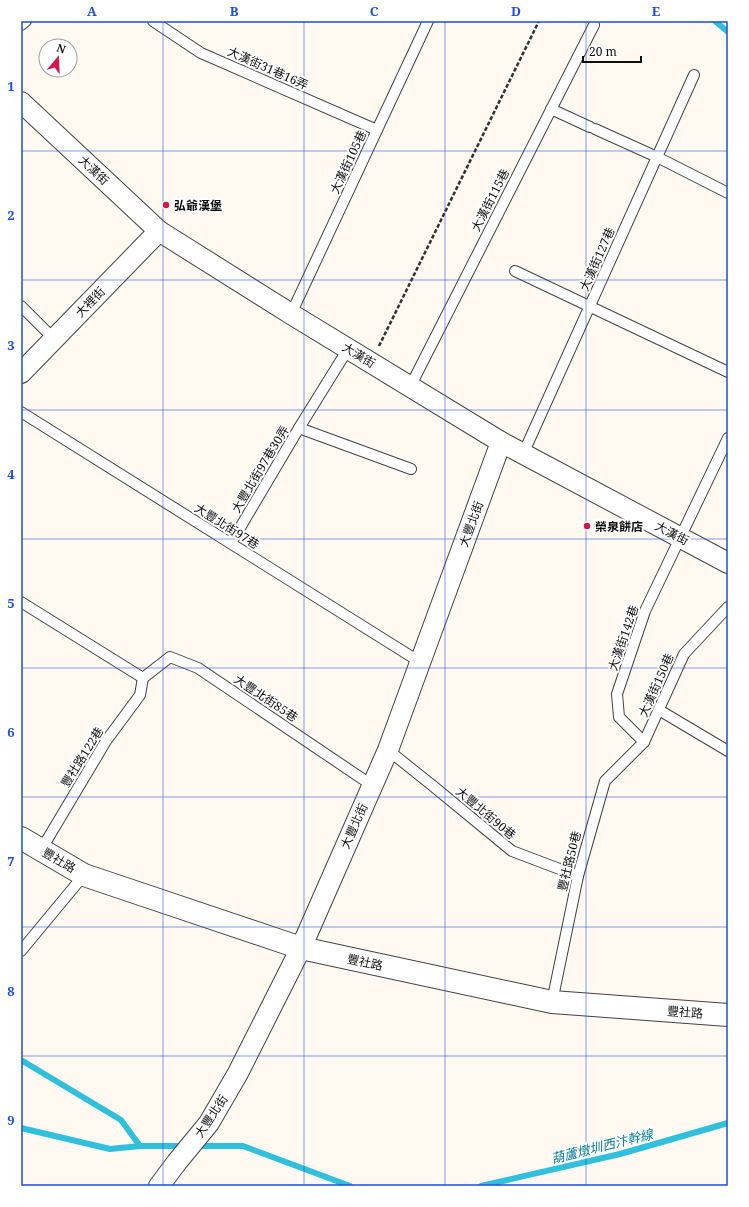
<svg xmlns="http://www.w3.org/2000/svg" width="749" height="1207" font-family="'Noto Serif','Noto Sans TC',serif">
<rect width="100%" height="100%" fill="#fff9f2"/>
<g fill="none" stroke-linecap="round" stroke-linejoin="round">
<g stroke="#30c0db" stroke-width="6">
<polyline points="715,21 728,32"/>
<polyline points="21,1060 121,1120 140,1146"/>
<polyline points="21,1128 110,1149 140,1146 185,1146"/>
<polyline points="196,1146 243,1146 350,1186"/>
<polyline points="481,1186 620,1154 728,1123"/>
</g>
<g stroke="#424242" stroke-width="12">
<g id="service">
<polyline points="153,21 201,53 377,130"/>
<polyline points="21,25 26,21"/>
<polyline points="551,109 590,127"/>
<polyline points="595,129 657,157 728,193"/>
<polyline points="515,271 728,372"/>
<polyline points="21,306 54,339"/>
<polyline points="291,314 428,21"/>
<polyline points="410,387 594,25"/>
<polyline points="21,412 420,662"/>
<polyline points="299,428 348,349"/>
<polyline points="523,454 694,75"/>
<polyline points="231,543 299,428 411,469"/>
<polyline points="21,602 143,678"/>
<polyline points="143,678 170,657 198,668 373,786"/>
<polyline points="659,710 728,751"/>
<polyline points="644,742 619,717 617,694 645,611 728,438"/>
<polyline points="388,750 433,786 512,851 578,876"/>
<polyline points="41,850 106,741 140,695 143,678"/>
<polyline points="21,951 84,875"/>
<polyline points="552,1002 578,876 605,781 644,742 684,654 728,607"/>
</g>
</g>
<g stroke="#424242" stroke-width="22">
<g id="minor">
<polyline points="21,102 159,231 291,314 501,442 728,563"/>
<polyline points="21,373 159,231"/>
<polyline points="159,1186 177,1162 209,1123 238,1073 301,948 388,750 501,442"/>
</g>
</g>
<g stroke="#424242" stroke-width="24">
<polyline id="tertiary" points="21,838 84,875 301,948 552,1002 728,1015"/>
</g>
<polyline stroke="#313131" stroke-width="2.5" stroke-dasharray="4 2" stroke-linecap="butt" points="379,346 539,21"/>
<use href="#service" stroke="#fff" stroke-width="10"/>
<use href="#minor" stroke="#fff" stroke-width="20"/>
<use href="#tertiary" stroke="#fff" stroke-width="22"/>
</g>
<path fill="none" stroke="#1d4ed8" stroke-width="1" stroke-opacity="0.55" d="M163,21V1186M304,21V1186M445,21V1186M586,21V1186M21,151H728M21,280H728M21,410H728M21,539H728M21,668H728M21,797H728M21,927H728M21,1056H728"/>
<g fill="#cf184d" stroke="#fff" stroke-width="1.5">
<circle cx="166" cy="205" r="4"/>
<circle cx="587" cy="526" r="4"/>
</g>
<g text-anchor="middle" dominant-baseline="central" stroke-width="4" stroke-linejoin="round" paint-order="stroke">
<g font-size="12" fill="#0f0f0f" stroke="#fff">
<text transform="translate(268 68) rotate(24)">大漢街31巷16弄</text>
<text transform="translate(348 162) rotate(-65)">大漢街105巷</text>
<text transform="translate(94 170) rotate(43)">大漢街</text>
<text transform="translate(490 200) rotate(-63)">大漢街115巷</text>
<text transform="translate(597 259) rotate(-66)">大漢街127巷</text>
<text transform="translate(90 302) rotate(-46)">大裡街</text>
<text transform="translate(359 355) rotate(31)">大漢街</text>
<text transform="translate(260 469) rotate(-59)">大豐北街97巷30弄</text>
<text transform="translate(471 524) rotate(-70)">大豐北街</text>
<text transform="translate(227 526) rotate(32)">大豐北街97巷</text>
<text transform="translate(672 533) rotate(28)">大漢街</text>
<text transform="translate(623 638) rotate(-71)">大漢街142巷</text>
<text transform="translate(656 685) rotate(-66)">大漢街150巷</text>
<text transform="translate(266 698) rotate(34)">大豐北街85巷</text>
<text transform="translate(82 757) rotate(-58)">豐社路122巷</text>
<text transform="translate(486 813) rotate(40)">大豐北街90巷</text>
<text transform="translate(354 826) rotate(-66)">大豐北街</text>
<text transform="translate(59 860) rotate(30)">豐社路</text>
<text transform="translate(569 861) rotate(-76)">豐社路50巷</text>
<text transform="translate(365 962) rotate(12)">豐社路</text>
<text transform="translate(685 1012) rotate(4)">豐社路</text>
<text transform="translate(211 1116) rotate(-56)">大豐北街</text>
</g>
<g font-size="12" font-weight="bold" fill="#0f0f0f" stroke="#fff" text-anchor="start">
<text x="174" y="205">弘爺漢堡</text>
<text x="595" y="526">榮泉餅店</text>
</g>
<g font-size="13" font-style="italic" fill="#0c7c97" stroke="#fff">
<text transform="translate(602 1146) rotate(-14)">葫蘆燉圳西汴幹線</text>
</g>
</g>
<rect width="749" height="1207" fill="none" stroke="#ffffff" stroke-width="44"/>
<g transform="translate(58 58) rotate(19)"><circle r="19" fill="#ffffff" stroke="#9f9f9f"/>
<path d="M0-3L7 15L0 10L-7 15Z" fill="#cf184d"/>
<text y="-6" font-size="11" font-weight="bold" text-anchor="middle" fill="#0f0f0f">N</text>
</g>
<path d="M583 56v6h58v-6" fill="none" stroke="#0f0f0f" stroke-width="2"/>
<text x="589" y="56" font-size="12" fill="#0f0f0f" stroke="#ffffff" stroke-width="3" paint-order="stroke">20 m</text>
<rect x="22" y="22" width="705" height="1163" fill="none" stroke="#1d4ed8" stroke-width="1.5"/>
<g font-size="13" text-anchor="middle" font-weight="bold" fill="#1d4ed8">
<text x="92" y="16">A</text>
<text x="234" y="16">B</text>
<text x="374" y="16">C</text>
<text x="516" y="16">D</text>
<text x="656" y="16">E</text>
<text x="11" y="91">1</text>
<text x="11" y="220">2</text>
<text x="11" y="350">3</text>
<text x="11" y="479">4</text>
<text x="11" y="608">5</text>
<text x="11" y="737">6</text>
<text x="11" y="866">7</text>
<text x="11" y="996">8</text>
<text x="11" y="1125">9</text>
</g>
</svg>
